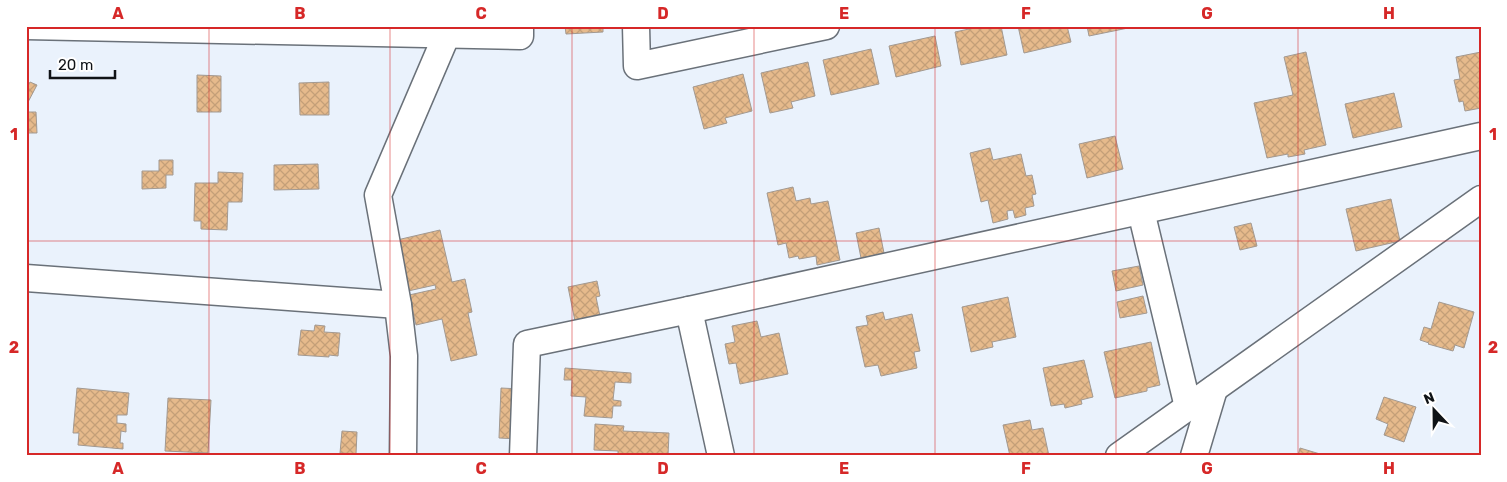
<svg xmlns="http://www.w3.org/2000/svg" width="1507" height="482" font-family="Rubik,sans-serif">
<defs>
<pattern id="building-cross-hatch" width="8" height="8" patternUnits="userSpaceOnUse" patternTransform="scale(1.25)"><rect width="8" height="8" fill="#e6ba8c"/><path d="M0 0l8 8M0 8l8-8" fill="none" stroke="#c49f78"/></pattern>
</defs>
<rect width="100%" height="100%" fill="#eaf2fc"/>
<g fill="url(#building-cross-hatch)" stroke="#a29991">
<polygon points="565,26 603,26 603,32 566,34"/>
<polygon points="983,26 1001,26 1007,55 961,65 955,32"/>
<polygon points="1018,26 1067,26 1071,42 1024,53"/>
<polygon points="1087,26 1133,26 1133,27 1089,36"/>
<polygon points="935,36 941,66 896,77 889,46"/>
<polygon points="871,49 879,84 831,95 823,60"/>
<polygon points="1306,52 1326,145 1304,150 1305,154 1288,157 1288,154 1267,158 1254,103 1293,95 1284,57"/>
<polygon points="1481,52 1481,108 1465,111 1463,101 1459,102 1454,80 1460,79 1456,57"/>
<polygon points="808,62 815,96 791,102 793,108 770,113 761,73"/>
<polygon points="743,74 752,111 725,118 727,123 704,129 693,87"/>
<polygon points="197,75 221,76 221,112 197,112"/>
<polygon points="30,82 37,85 27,104 26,90"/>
<polygon points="329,82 329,115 300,115 299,83"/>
<polygon points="1394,93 1402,127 1353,138 1345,104"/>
<polygon points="26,112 36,112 37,133 26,133"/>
<polygon points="1115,136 1123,169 1087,178 1079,144"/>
<polygon points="990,148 993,160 1021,154 1026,176 1032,175 1036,194 1032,195 1034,206 1025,208 1026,215 1015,218 1013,210 1007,211 1008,219 993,223 988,200 981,202 970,153"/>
<polygon points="159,160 173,160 173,175 166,175 166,188 142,189 142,171 159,171"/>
<polygon points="318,164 319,189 274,190 274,165"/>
<polygon points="218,172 243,173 242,202 228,202 227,230 201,229 201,221 194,221 195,183 218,183"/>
<polygon points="793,187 796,201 810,198 811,204 828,201 840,260 817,265 816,256 799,259 798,256 789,258 786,243 778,245 767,193"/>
<polygon points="1391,199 1400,241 1356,251 1346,209"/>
<polygon points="1251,223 1257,246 1240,250 1234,227"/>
<polygon points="879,228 884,253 861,258 856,233"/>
<polygon points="440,230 452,282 465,279 472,312 468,313 477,355 451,361 442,319 416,325 409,295 436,289 435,285 408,291 397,240"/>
<polygon points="1139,266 1143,285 1116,291 1112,271"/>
<polygon points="597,281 600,296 596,297 601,321 576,326 568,287"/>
<polygon points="1143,296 1147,313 1120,318 1117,302"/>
<polygon points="1008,297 1016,337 992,342 993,347 971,352 962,307"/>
<polygon points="1439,302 1474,312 1464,348 1455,345 1453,351 1428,344 1429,343 1420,340 1424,327 1431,329"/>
<polygon points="883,312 885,320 912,314 920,351 914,352 917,368 881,376 878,365 865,367 856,327 868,325 866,316"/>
<polygon points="757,321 761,337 779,333 788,374 740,384 736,363 729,364 725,344 735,342 732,326"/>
<polygon points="315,325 325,326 324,332 340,333 338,356 329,355 329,357 298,355 301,330 314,331"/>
<polygon points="1151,342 1160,385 1147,388 1147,391 1115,398 1104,352"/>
<polygon points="1084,360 1093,397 1081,400 1082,404 1065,408 1064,404 1051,406 1043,368"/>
<polygon points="565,368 631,373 631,383 615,382 613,400 621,401 621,406 613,406 612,418 584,416 586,397 571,396 572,380 564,380"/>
<polygon points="77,388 129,393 127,415 117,415 117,423 126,424 126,432 121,431 120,443 123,443 123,449 78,445 79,433 73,433"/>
<polygon points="501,388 520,389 518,439 499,438"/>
<polygon points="1384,397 1416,407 1404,442 1384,435 1388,424 1376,419"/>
<polygon points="168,398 211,400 208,453 165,451"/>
<polygon points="1030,420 1032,430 1043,428 1049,456 1010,456 1003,425"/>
<polygon points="595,424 624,426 623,431 669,433 668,456 618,456 618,451 594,450"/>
<polygon points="342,431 357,432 356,454 340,453"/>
<polygon points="1300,448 1320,454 1319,456 1298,456"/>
</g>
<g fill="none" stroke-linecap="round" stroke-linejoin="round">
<g stroke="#6a7179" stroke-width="29">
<g id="street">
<polyline points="26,26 520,36 520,26"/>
<polyline points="636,26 637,66 826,26"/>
<polyline points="1141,211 1188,407"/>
<polyline points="26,278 398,305"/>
<polyline points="689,310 721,456"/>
<polyline points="403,456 404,356 398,305 378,195 447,34"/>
<polyline points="523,456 527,344 689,310 1481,136"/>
<polyline points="1119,456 1481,199"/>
<polyline points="1194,456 1214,389"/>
</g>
</g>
<use href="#street" stroke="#fff" stroke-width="26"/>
</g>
<path fill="none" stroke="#d62828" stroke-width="1" stroke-opacity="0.55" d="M209,26V456M390,26V456M572,26V456M754,26V456M935,26V456M1116,26V456M1298,26V456M26,241H1481"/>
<rect width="1507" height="482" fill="none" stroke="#ffffff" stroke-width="55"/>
<g transform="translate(1434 410) rotate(338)" stroke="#ffffff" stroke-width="4" paint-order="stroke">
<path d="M0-4L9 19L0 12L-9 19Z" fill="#101316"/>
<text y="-8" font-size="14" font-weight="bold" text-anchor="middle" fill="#101316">N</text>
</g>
<path d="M50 70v8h65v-8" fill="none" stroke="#101316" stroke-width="2.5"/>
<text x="58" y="70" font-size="15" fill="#101316" stroke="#ffffff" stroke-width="4" paint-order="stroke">20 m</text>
<rect x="28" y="28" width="1452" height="426" fill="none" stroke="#d62828" stroke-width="2"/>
<g font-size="16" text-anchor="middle" font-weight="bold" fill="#d62828">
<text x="118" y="19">A</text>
<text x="300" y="19">B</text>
<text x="481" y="19">C</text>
<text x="663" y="19">D</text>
<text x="844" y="19">E</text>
<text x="1026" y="19">F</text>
<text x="1207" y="19">G</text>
<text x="1389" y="19">H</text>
<text x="14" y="140">1</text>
<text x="1493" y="140">1</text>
<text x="14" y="353">2</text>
<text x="1493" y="353">2</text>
<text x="118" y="474">A</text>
<text x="300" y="474">B</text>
<text x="481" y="474">C</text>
<text x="663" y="474">D</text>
<text x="844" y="474">E</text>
<text x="1026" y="474">F</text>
<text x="1207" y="474">G</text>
<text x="1389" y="474">H</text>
</g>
</svg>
